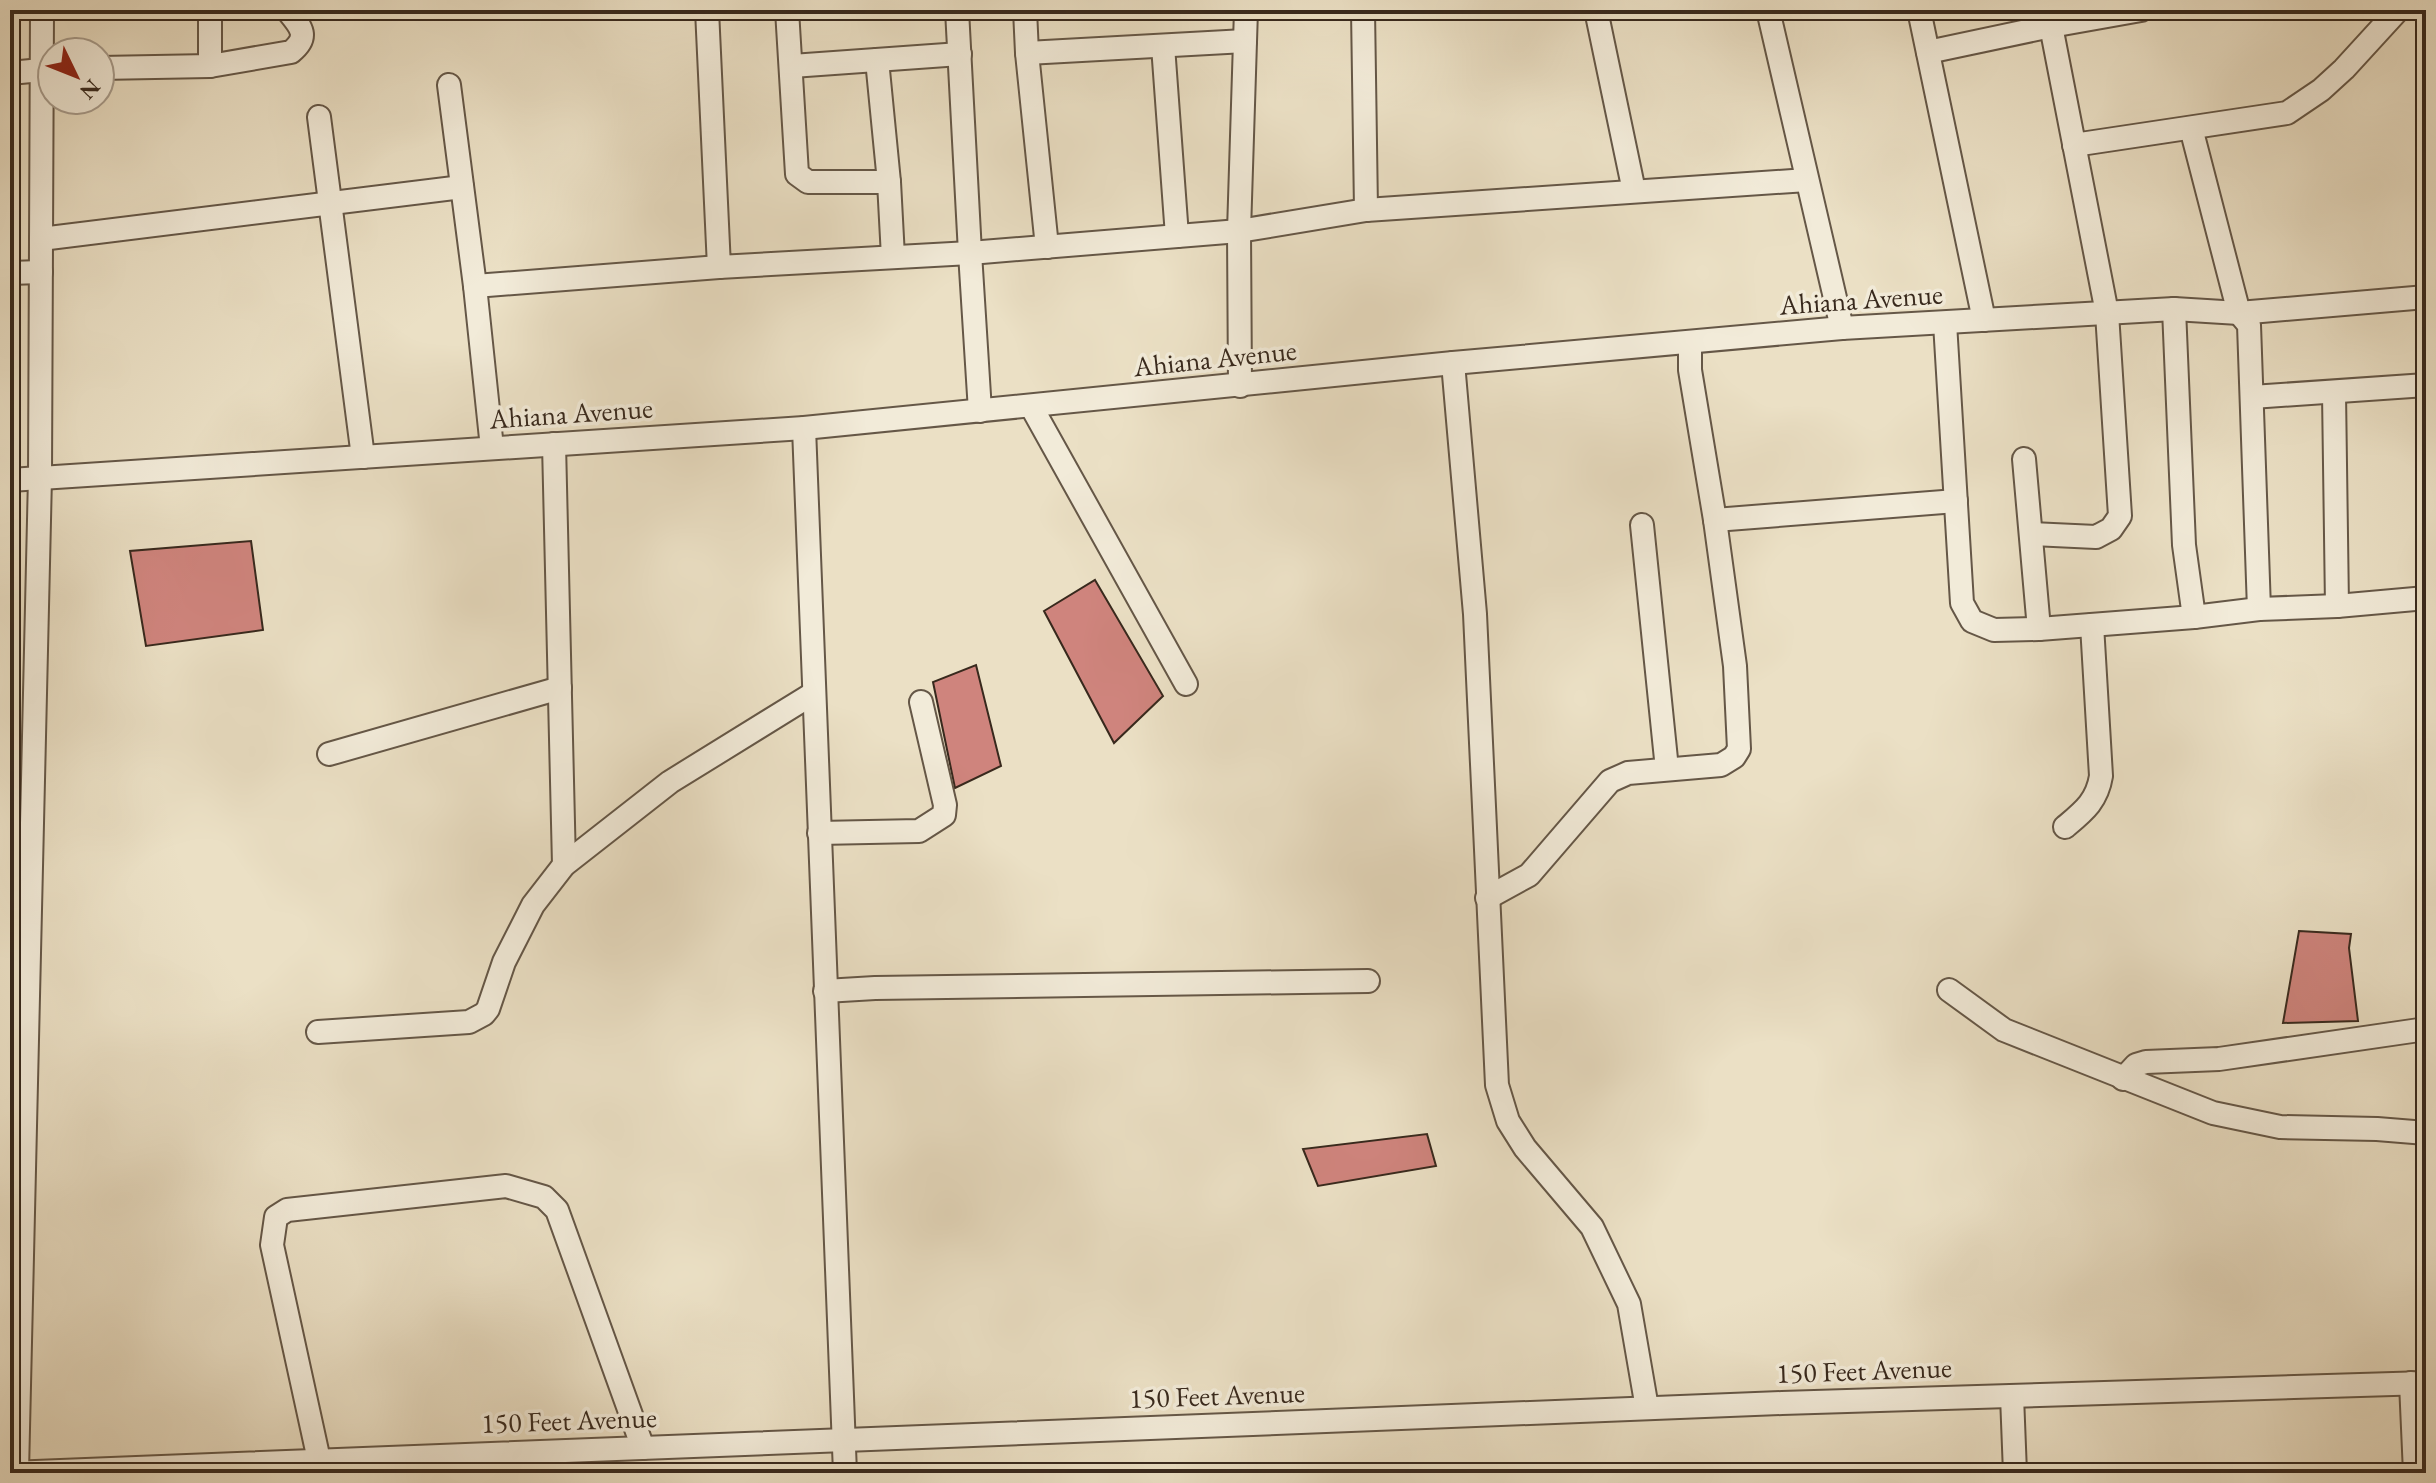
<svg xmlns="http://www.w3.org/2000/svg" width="2436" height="1483" font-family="'EB Garamond',serif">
<rect width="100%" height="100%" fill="#ebe0c5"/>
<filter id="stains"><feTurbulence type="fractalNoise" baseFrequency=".0025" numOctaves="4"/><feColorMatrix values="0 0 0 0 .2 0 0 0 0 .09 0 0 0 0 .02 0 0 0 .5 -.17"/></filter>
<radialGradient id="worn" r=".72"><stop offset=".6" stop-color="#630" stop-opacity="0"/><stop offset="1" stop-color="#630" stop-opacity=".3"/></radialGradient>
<g fill="#cf847d" stroke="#38291d" stroke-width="2">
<polygon points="251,541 263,630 146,646 130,551"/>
<polygon points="1095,580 1163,696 1114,743 1044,611"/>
<polygon points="976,665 1001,766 955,788 933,682"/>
<polygon points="2299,931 2351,934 2349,948 2358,1021 2283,1023"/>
<polygon points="1427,1134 1436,1166 1318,1186 1303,1149"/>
</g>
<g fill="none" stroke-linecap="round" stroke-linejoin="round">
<g stroke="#655747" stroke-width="26">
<g id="minor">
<polyline points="210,10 210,66"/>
<polyline points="707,10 719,267 970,253 1239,231 1366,210 1807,180"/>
<polyline points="787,10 797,174 808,182 889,182"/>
<polyline points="957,10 970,253 980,411"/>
<polyline points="1025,10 1027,53 1047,247"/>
<polyline points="1363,10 1366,210"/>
<polyline points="1596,10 1634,191"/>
<polyline points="1768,10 1842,328"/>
<polyline points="1919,10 1984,320"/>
<polyline points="1163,46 1177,236"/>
<polyline points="1928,52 2051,26 2141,10"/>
<polyline points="1027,53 1245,41"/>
<polyline points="877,60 889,182 893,257"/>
<polyline points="792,66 960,54"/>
<path d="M100,68L210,66L291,52C311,36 300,26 287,10"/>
<polyline points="10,73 52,69"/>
<polyline points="449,85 475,286 492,448"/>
<polyline points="319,117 363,457"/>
<polyline points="2191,128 2239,313 2249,325 2259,609"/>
<polyline points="2074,145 2287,113 2321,90 2344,69 2398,10"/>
<polyline points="41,239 462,187"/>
<polyline points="10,273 41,272"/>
<polyline points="475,286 719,267"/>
<polyline points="2174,309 2184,545 2194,617"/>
<polyline points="1945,323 1962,603 1972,621 1994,630 2039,629 2194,617 2259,609 2337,606 2426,598"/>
<polyline points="1453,363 1475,614 1497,1085 1508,1121 1525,1148 1592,1227 1629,1304 1647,1408"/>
<polyline points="1240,386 1239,231 1246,10"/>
<polyline points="2334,393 2337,606"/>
<polyline points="2252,397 2426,385"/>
<polyline points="1031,406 1186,684"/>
<polyline points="804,428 845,1473"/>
<polyline points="554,444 564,865"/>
<polyline points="2024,459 2039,629"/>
<polyline points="10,480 804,428 1453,363 1842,328 2174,309 2239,313 2426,297"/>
<polyline points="1715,520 1956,501"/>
<polyline points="1642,525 1667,769"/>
<polyline points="2031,534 2096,537 2111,529 2120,516 2107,313 2051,26"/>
<polyline points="329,754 560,688"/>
<path d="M2065,827C2084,811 2097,801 2101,776L2092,625"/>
<polyline points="819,833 919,831 944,815 945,805 921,702"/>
<polyline points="1487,898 1529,875 1610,781 1628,773 1721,765 1734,757 1739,749 1735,666 1715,520 1690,370 1690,343"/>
<polyline points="1949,990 2004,1030 2213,1113 2280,1127 2377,1129 2426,1133"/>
<polyline points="825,991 875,988 1368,981"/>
<polyline points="318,1032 469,1022 484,1014 488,1009 504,962 533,905 564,865 670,782 814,693"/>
<polyline points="2123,1079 2136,1065 2146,1062 2219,1059 2426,1029"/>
<polyline points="2411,1383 2415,1473"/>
<polyline points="2012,1396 2015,1473"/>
<polyline points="319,1460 272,1245 276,1217 287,1210 506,1186 544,1197 557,1210 643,1448"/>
<polyline points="17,1472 40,477 42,10"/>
<polyline points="10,1473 1782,1403 2426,1383"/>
</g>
</g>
<use href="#minor" stroke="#f2ebd9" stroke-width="22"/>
</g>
<g text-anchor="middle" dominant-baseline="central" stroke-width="7" stroke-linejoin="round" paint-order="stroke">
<g font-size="28" fill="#38291d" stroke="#f2ebd9">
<text transform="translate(1861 299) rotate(-4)">Ahiana Avenue</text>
<text transform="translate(1215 358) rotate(-6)">Ahiana Avenue</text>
<text transform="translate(571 413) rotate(-4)">Ahiana Avenue</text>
<text transform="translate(1864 1370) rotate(-2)">150 Feet Avenue</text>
<text transform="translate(1217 1395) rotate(-2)">150 Feet Avenue</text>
<text transform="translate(569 1420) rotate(-2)">150 Feet Avenue</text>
</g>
</g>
<rect width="2436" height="1483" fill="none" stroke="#ebe0c5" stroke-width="40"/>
<rect x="12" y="12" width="2412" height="1459" fill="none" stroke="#38291d" stroke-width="4"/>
<rect x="20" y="20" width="2396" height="1443" fill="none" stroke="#38291d" stroke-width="2"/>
<g transform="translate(76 76) rotate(133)"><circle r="38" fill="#f2ebd9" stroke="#a89d8e" stroke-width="2"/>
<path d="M0-6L14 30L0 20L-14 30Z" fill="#8f2418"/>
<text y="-12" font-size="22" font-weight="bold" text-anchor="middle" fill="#38291d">N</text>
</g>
<rect width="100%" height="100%" filter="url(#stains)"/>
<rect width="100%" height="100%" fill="url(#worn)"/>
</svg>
